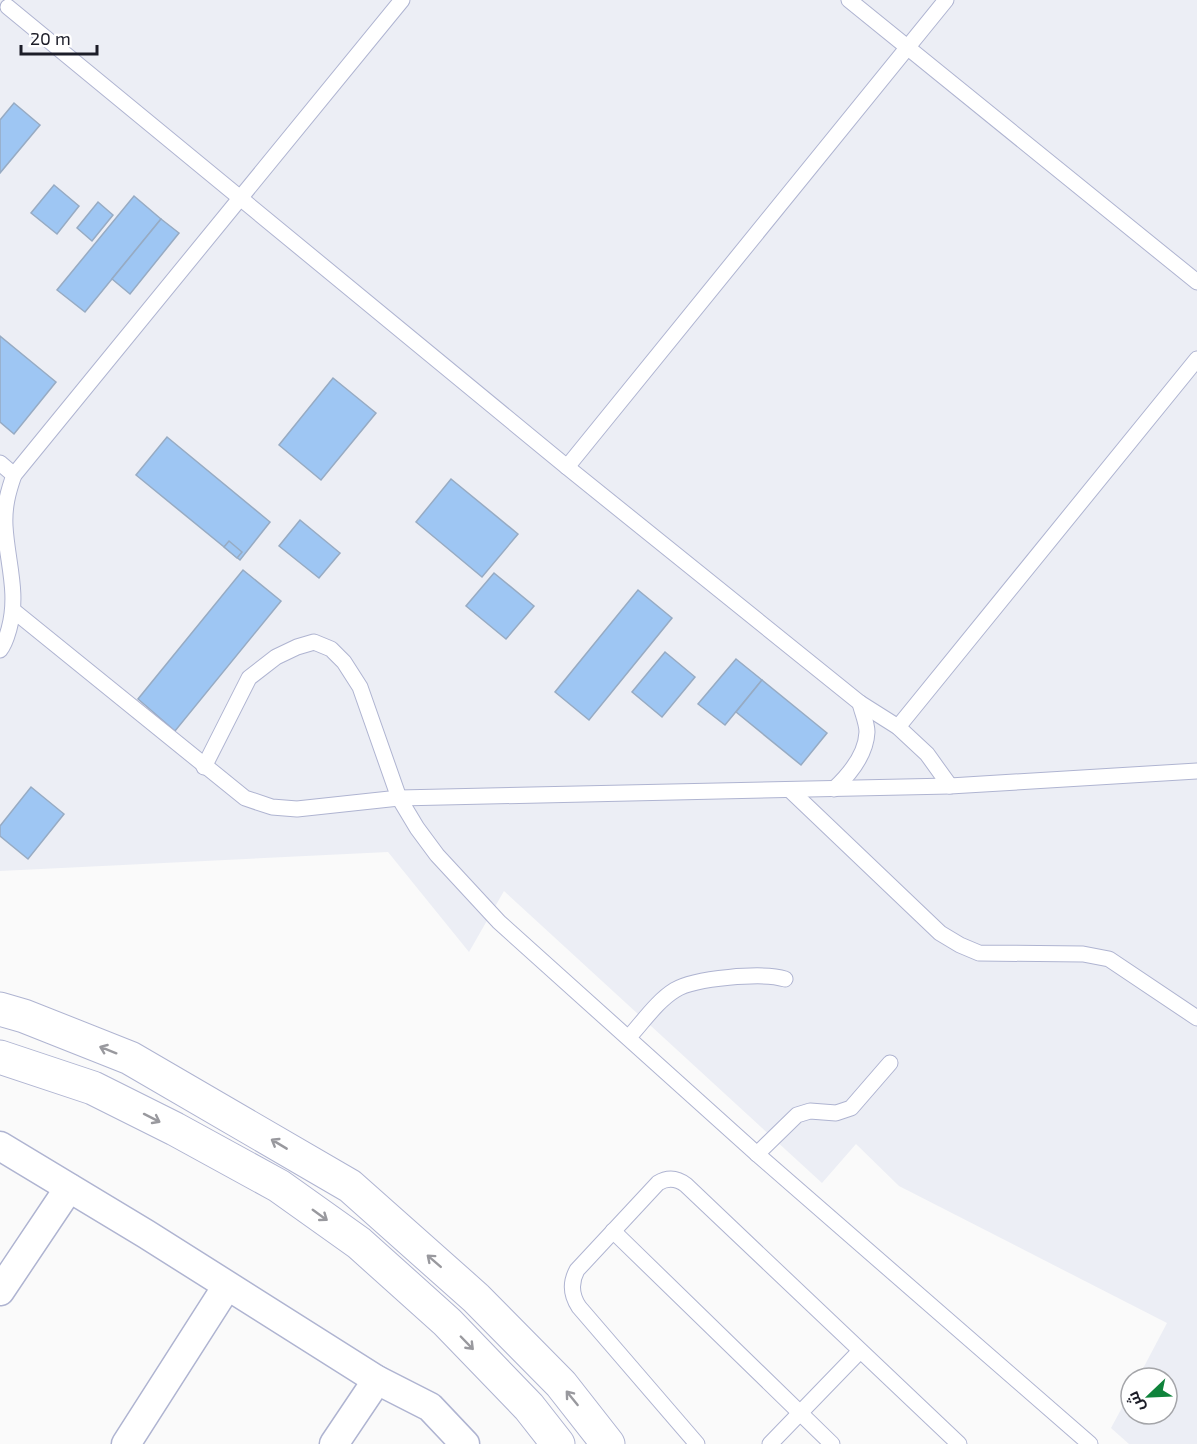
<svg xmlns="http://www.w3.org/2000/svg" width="1197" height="1444" font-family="'Exo 2',Cairo,sans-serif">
<rect width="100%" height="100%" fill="#fafafa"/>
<polygon fill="#eceef5" points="0,0 1197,0 1197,1444 1129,1444 1111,1428 1131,1391 1131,1414 1167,1414 1167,1378 1138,1378 1167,1323 899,1186 856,1144 822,1183 504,891 469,952 388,852 0,871"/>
<g fill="#9ec6f3" stroke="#97abc3" stroke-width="1.5">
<polygon points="14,103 40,125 0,173 0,120"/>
<polygon points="54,185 79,206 57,234 31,213"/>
<polygon points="134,196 161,219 85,312 57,290"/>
<polygon points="98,202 113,215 92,241 77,228"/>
<polygon points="161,219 179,233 130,294 112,279"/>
<polygon points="0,336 56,382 14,434 0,422"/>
<polygon points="333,378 376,413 321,480 279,445"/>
<polygon points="167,437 270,522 240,560 136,475"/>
<polygon points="451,479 518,534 482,577 416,522"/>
<polygon points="300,520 340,553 319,578 279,546"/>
<polygon points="229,541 242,552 237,558 224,547"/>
<polygon points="243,570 281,601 175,731 138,699"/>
<polygon points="494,573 534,606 506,639 466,606"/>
<polygon points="638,590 672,618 589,720 555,692"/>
<polygon points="665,652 695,677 662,717 632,692"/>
<polygon points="736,659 762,680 725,725 698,704"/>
<polygon points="762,680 827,733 801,765 736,712"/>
<polygon points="31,787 64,814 28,859 0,836 0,826"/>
</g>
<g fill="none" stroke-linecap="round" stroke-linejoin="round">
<g stroke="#afb4d1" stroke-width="17">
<g id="service">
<polyline points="849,0 1197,282"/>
<polyline points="8,7 567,467 860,703 898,727 927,754 950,786"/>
<polyline points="0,463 14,475"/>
<polyline points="567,467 946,0"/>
<polyline points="14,611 245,798 272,807 297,809 399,798 950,786 1197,771"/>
<path d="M0,650C5,644 7,636 9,629C19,593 7,562 5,526C4,507 8,492 14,475L402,0"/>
<polyline points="898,727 1197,359"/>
<polyline points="204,767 249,678 276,657 297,647 314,642 331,649 344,662 360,687 399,798 417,828 437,855 499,922 757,1154 1090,1444"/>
<path d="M834,789C850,774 866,755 867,732C867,723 862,712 860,703"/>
<polyline points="790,790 940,933 960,945 979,953 1083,954 1109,959 1197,1018"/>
<path d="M629,1037C643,1022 657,1001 675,990C694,978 763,972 785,979"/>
<polyline points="757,1154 797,1115 810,1111 836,1113 851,1108 890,1063"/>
<polyline points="613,1231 832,1444"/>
<path d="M697,1444L579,1307C571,1295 570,1283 577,1270L658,1183C668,1177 677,1178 686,1185L959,1444"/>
<polyline points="770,1444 860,1351"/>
</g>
</g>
<g stroke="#afb4d1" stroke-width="31">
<g id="minor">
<polyline points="0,1146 146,1234 377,1380 430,1407 465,1444"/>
<polyline points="0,1291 69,1188"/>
<polyline points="126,1444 227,1286"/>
<polyline points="334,1444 377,1380"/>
</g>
</g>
<g stroke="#afb4d1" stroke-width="35">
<g id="trunk">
<polyline points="0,1009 24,1016 130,1058 350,1186 476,1298 561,1384 608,1444"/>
<polyline points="0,1057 93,1088 175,1129 279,1186 359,1243 447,1322 529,1407 558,1444"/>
</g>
</g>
<use href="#service" stroke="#fff" stroke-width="15"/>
<use href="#minor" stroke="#fff" stroke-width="28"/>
<use href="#trunk" stroke="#fff" stroke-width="33"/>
</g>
<defs><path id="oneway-shaft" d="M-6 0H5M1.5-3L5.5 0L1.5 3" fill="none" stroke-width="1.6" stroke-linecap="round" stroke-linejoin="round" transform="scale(1.5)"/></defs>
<g stroke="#99999e">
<use href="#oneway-shaft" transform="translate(108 1050) rotate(-158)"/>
<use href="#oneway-shaft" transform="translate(152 1118) rotate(27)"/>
<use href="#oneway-shaft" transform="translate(279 1144) rotate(-149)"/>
<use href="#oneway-shaft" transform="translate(320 1215) rotate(36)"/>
<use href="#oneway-shaft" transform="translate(434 1261) rotate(-139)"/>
<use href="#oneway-shaft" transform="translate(467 1343) rotate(46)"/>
<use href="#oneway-shaft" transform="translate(572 1398) rotate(-129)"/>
</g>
<g transform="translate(1149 1396) rotate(247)"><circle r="28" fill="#ffffff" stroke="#a4a5a9" stroke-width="1.5"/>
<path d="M0-4.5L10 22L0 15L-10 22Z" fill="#0f833b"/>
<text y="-9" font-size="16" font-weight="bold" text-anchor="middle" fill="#1c1d28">ش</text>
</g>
<path d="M21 45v9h76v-9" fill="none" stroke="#1c1d28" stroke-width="3"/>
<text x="30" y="45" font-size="18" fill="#1c1d28" stroke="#ffffff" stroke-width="4.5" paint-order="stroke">20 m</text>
</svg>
